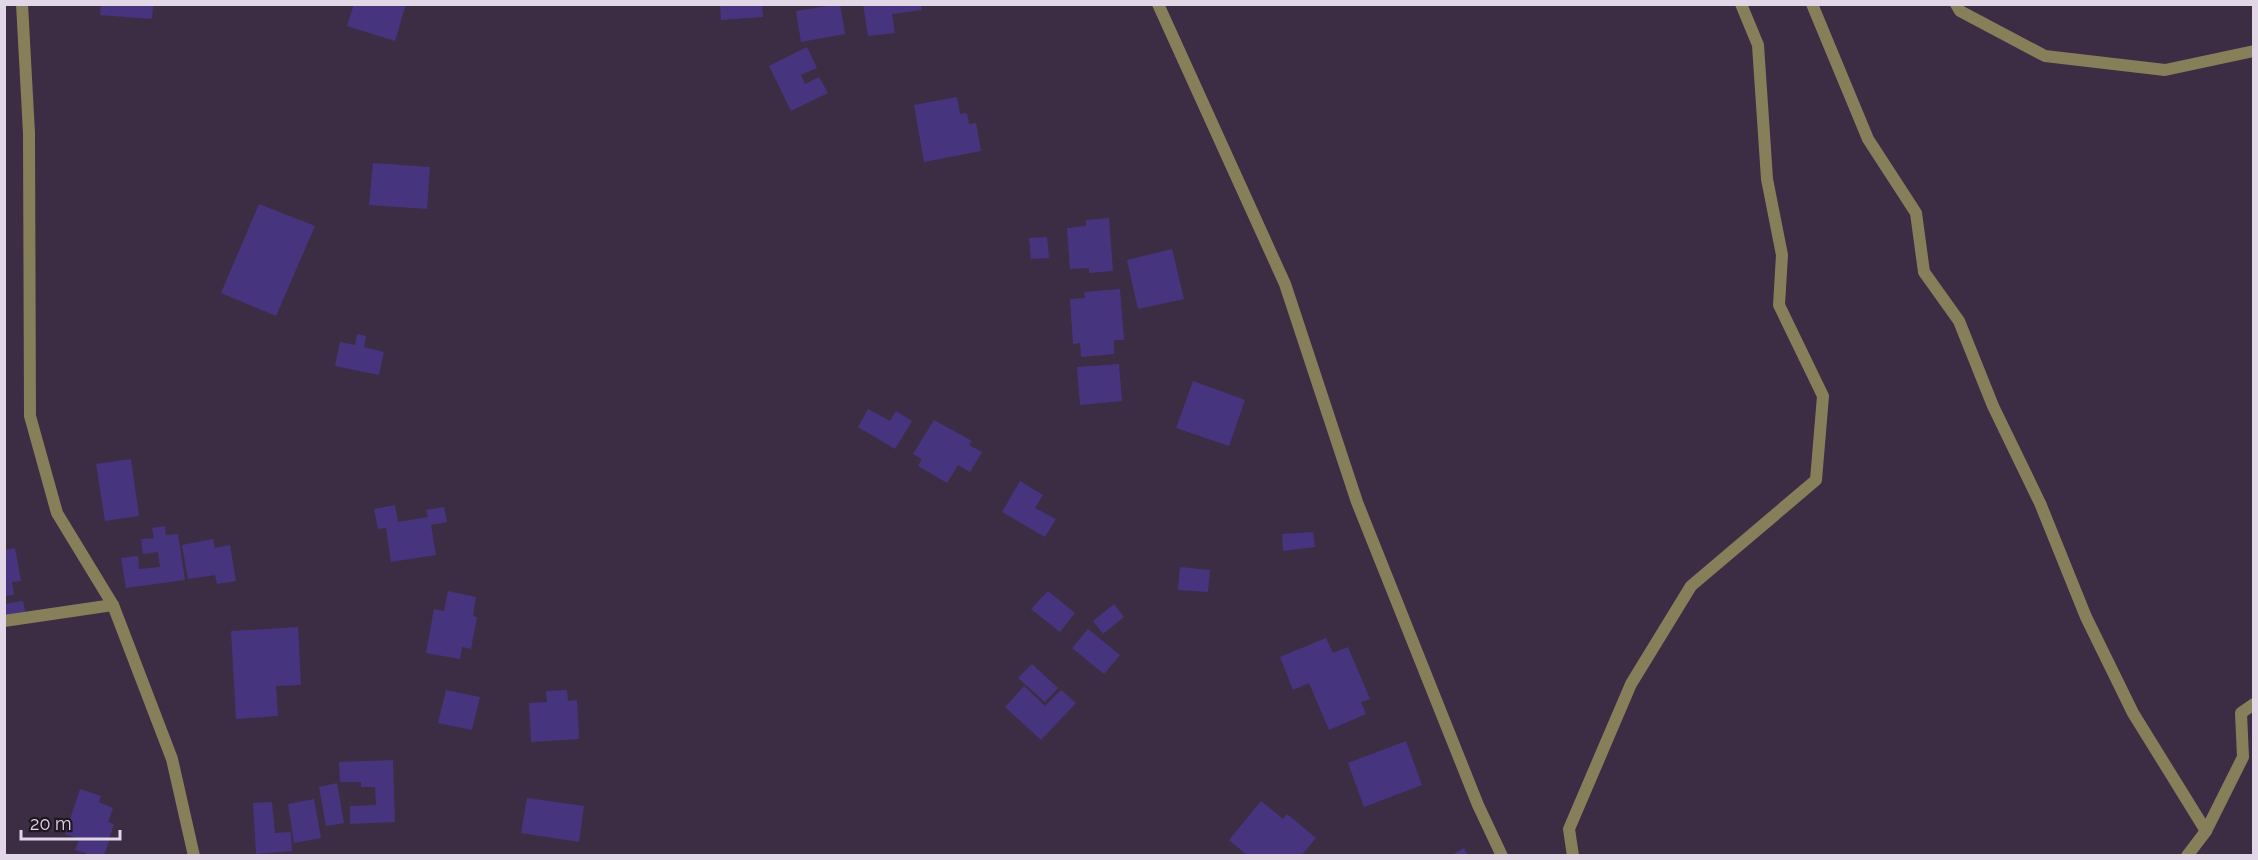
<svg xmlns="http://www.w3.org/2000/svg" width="2258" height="860" font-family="Raleway,sans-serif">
<rect width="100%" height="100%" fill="#3c2c44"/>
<g fill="#46357e">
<polygon points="101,4 153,4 152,19 100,15"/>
<polygon points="354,4 406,4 395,41 347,26"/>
<polygon points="720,4 762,4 763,17 721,20"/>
<polygon points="840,4 845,34 801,42 796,11"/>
<polygon points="863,4 921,4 922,10 892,14 895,33 868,36"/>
<polygon points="807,47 817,68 801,75 805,84 819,77 828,93 791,111 769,66"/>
<polygon points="957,97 960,114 967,113 969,124 976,123 981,151 924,162 914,105"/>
<polygon points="373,163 430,167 427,209 369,205"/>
<polygon points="259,204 315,226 276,316 221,293"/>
<polygon points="1109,218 1113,271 1089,273 1089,268 1070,269 1067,228 1086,226 1086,220"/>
<polygon points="1047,237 1049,258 1031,259 1029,238"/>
<polygon points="1172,249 1184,299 1138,309 1127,260"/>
<polygon points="1120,289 1124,340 1114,340 1114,354 1081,357 1080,343 1073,344 1070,299 1085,298 1084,292"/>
<polygon points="357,334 366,336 364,347 384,352 379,375 335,366 340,342 355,345"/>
<polygon points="1119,364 1122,401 1080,405 1077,367"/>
<polygon points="1193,381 1245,400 1229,446 1176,428"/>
<polygon points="868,409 890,421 896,411 912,421 895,449 858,427"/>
<polygon points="934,420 972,441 969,445 982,452 970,472 958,465 947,483 918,466 922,459 913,454"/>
<polygon points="131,459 139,516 105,521 96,464"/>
<polygon points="1020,481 1043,495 1035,508 1056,519 1045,537 1002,512"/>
<polygon points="395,505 398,522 428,517 426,510 444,507 447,522 431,525 436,555 391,562 386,528 378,529 374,509"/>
<polygon points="165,526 166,535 178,534 185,580 126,588 121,558 138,556 139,569 160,567 158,552 143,554 141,539 154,538 152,528"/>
<polygon points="1313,532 1315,547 1283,551 1282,534"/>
<polygon points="213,539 215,548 230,545 236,581 217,584 215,575 188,579 182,545"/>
<polygon points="15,548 21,581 12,582 14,595 4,596 4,550"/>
<polygon points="1180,567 1210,570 1208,592 1178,590"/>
<polygon points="448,591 476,597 473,616 477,617 471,649 462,647 460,659 426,653 434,609 444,611"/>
<polygon points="1048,591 1075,613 1060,632 1031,609"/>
<polygon points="23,601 26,615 4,618 4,604"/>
<polygon points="1114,604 1124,617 1103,634 1093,621"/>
<polygon points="298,627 301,685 276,686 278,716 236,719 231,631"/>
<polygon points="1088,629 1120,655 1104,674 1072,648"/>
<polygon points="1326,638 1333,653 1348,647 1370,699 1361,702 1366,714 1329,730 1309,683 1293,690 1280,657"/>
<polygon points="1032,664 1058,688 1045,702 1018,678"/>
<polygon points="1024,686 1045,706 1061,690 1076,703 1041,740 1005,707"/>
<polygon points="446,690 480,697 472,730 438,723"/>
<polygon points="567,690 568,701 577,700 579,739 531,742 529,703 547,702 546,691"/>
<polygon points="1406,741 1422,785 1364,807 1348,763"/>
<polygon points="393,760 395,822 350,824 350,806 376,805 375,787 361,787 361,782 340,782 339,762"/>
<polygon points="337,783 344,823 326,826 319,787"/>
<polygon points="80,789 101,796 99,802 113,808 108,822 114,824 104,856 85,856 86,853 75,850 79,839 65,834"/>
<polygon points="527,798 584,806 579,842 521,833"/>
<polygon points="314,799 321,838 294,843 288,804"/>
<polygon points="1261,801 1283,819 1287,814 1316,838 1301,856 1248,856 1229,840"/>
<polygon points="272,802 275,833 291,832 292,851 256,854 253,803"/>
<polygon points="1464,848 1468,856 1450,856"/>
</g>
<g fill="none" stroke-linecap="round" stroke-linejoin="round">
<g stroke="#877f5a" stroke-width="12">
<polyline points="22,4 29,133 30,416 57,513 113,605 172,759 194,856"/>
<polyline points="1158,4 1285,284 1357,502 1478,805 1502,856"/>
<polyline points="1812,4 1868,139 1916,213 1924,272 1959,321 1993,406 2040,503 2086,617 2133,713 2206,831 2243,757 2241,713 2254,704"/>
<polyline points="1956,4 1960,11 2045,56 2165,70 2254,51"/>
<polyline points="4,621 113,605"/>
<polyline points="1573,856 1569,829 1631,684 1691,586 1816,480 1823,396 1779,305 1782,255 1767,179 1758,45 1741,4"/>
<polyline points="2187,856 2206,831"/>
</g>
</g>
<rect width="2258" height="860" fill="none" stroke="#e2d7e7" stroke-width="12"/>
<path d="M21 830v9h99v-9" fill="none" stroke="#e2d7e7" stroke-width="3"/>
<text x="30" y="830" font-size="18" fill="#e2d7e7" stroke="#1f1823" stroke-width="4.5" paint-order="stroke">20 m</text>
</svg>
